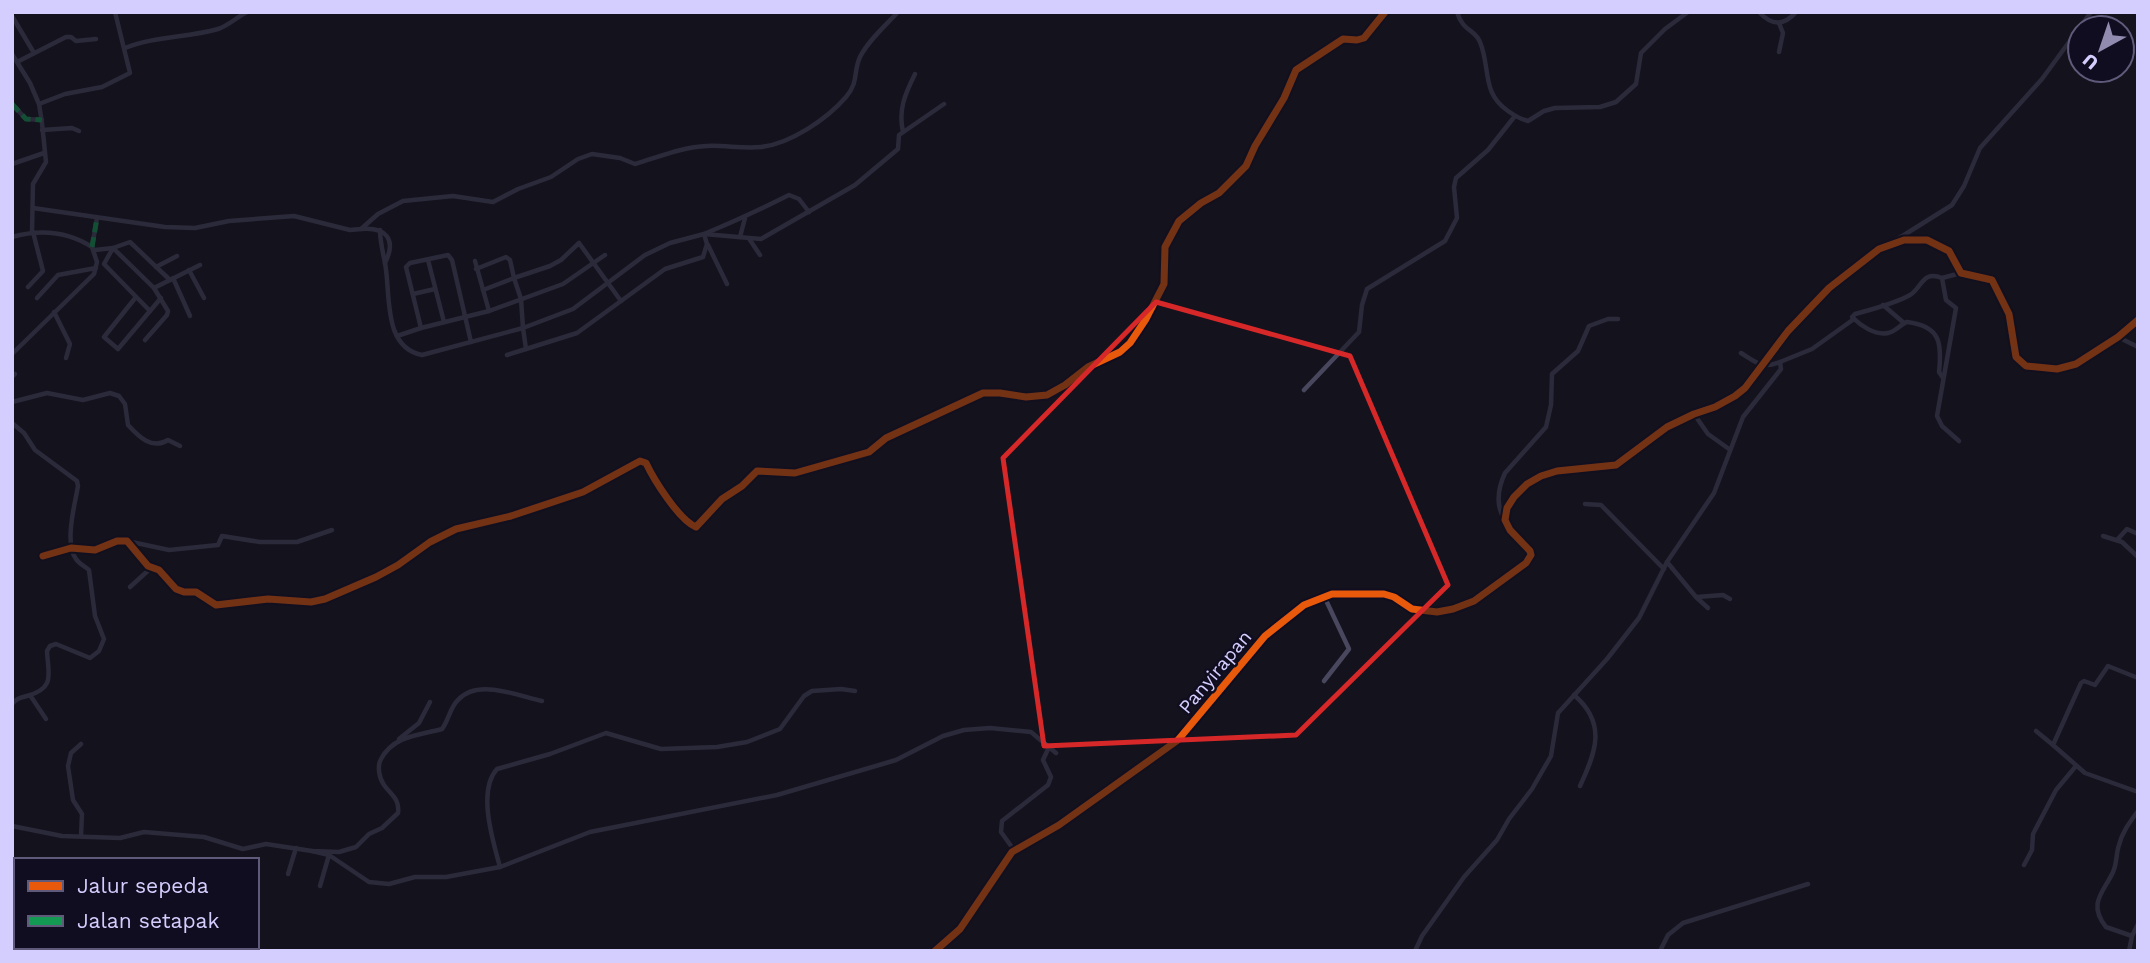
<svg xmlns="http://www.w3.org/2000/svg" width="2150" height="963" font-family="'Work Sans',sans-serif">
<rect width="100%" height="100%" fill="#14121d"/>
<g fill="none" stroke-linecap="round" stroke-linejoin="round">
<g stroke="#48475e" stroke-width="4.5">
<path d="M1457,12C1463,32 1475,29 1480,42C1491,69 1481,92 1508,111C1515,116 1520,119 1528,121L1544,111L1555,108L1600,107L1616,102L1636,84L1641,53L1665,29L1688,12"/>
<path d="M1759,12C1772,26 1784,26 1796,12"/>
<polyline points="12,16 34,53"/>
<path d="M125,48C155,36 186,38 218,29C228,26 237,17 247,12"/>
<polyline points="1779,52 1783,33 1779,23"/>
<polyline points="12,54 30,83 39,104 42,123 46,162 33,184 32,232"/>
<polyline points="17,62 66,37 71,37 76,41 96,39"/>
<polyline points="12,104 26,119 42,120"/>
<polyline points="39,104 65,94 102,87 130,73 115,12"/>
<polyline points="42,130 72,128 79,131"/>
<path d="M903,132C898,110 905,94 915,74"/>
<polyline points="12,164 44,153"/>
<path d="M33,208L165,227L195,228L229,221L294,216L350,230L361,229L378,214L403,201L453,196L493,202L518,189L551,177L578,159L592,154L620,158L635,164C659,157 682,147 707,146C725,145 743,149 761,147C790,144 827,119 846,97C859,82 853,72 860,57C868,41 885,26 898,12"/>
<path d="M361,229C386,227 397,239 385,263"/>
<path d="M380,230C380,242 383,252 385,263C391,293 382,347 422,355L523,328L526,349L577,333L665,269L703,257L707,244L704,234C733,222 761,209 789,195L799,199L809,212"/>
<path d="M12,237C40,229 67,231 92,247L97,262L94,274L12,354"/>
<polyline points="740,237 745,218"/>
<polyline points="750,240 760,255"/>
<polyline points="1896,240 1952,205 1964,186 1980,148 2042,79 2091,12"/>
<polyline points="708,245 727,284"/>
<polyline points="92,247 97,218"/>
<polyline points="95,250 113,248 130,242 170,280 200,265"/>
<polyline points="428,260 444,322"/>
<polyline points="475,261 489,311"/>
<polyline points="156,267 177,256"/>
<polyline points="476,269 506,257 510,260 514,278 550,266 561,260 579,243 621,301"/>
<polyline points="189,270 204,298"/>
<polyline points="173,278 190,316"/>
<path d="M1942,278C1922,270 1922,288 1910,295C1894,304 1873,309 1855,314L1852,317C1860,325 1875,336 1888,333C1895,332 1901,324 1907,322C1941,326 1942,344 1939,372L1943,378"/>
<polyline points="28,287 43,271 33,232"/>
<polyline points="483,290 514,278 521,299 523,328 573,309 645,255 670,243 704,234 761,239 855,185 898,149 899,135 944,104"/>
<polyline points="413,294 435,289"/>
<polyline points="136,297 104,337 118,349 150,311 104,264 113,248 154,288 170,280"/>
<polyline points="37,298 58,275 96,268"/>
<polyline points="1883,305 1904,323"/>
<polyline points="150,311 161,298"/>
<polyline points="54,312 70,344 66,358"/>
<polyline points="421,328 406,267 410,263 448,255 452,260 471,342"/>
<polyline points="397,336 421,328 489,311 563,284 605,255"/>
<polyline points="2118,337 2138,347"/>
<polyline points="145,340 167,315 168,311 154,288"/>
<polyline points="507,355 526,349"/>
<polyline points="1780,362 1812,349 1854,319"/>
<polyline points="12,377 15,374"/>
<polyline points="1304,390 1359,332 1362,305 1367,289 1445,241 1457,218 1454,187 1456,178 1488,150 1515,116"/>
<path d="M12,402L47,393L83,400L110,393L119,396L125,404L128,425C139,437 152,450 168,440L180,446"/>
<polyline points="1694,414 1708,434 1729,449"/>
<path d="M12,423L24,433L35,450L77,481L78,486C75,504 64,543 76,559C79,564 85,566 89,570L95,616L104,639L99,651L90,658L56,644L50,646L47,651C48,674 56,688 27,696C20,698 17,698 12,704"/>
<polyline points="1959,441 1942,426 1937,416 1956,308 1946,300 1942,278 1961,273"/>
<polyline points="1585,504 1601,505 1664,569"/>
<path d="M1504,519C1496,505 1498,488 1505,473L1546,427L1551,405L1552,374L1578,351L1589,326L1608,319H1618"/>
<polyline points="2103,536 2122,542 2138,557"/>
<polyline points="2117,540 2127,529 2138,534"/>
<polyline points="127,541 169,550 218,545 222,536 260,542 297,542 332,530"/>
<path d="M43,556L71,548L95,550L117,541H127L148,566L159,570L176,589L184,592H196L216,605L268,599L311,602L325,599L376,577L398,565L430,542L456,529L511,516L583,492L640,461L646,463C654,480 679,520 696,527L722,499L742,486L757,471L795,473L869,452L886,438L983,393H1000L1026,397L1047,395L1065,385L1088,367L1120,352L1130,343L1146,319L1164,284L1165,247L1179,221L1201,203L1219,193L1246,166L1255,146L1284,98L1296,70L1343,39L1357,40L1364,38L1385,12"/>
<polyline points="1667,562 1696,597 1708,608"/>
<polyline points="130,587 151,568"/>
<polyline points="1697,597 1723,595 1730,599"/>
<polyline points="2138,678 2108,666 2095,685 2084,681 2081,683 2053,745 2085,773 2138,792"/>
<polyline points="1324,681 1349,649 1324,596"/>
<polyline points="30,695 46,719"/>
<path d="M1574,695C1607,723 1596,752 1580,786"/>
<polyline points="2036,731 2053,745"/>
<polyline points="399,739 419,723 430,702"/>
<path d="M12,826L62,836L120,838L144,832L204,837L243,849L266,844L312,851L339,852L356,847L369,834L382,828L398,813C400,799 391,795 384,785C379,778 377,766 381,759C394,735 420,735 442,729C449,720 450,707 458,700C478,678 518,696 542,701"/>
<polyline points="81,836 82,814 73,800 68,766 71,753 81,744"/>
<polyline points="1014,850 1001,832 1002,821 1048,785 1051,777 1043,760 1049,747"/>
<polyline points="312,851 329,855 369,882 389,884 415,877 446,877 500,867 590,832 777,795 896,760 943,736 964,730 990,728 1031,732 1056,753"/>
<polyline points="2024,865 2032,850 2033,834 2056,790 2076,766"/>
<path d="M500,867C493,841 477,791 497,769L550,754L606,733L661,749L717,747L747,742L780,729L804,696L812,691L841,689L855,691"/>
<polyline points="288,874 296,848"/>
<polyline points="320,886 329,855"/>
<polyline points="12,932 16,931"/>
<path d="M2132,936L2106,927C2087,903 2104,892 2113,872C2117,864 2116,853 2119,845C2122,832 2130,822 2138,811"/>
<polyline points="51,947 54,951"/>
<polyline points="935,951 960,929 1012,852 1059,825 1178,740 1265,636 1304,605 1332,594 1384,594 1394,597 1412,609 1437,612 1453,609 1474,601 1526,563 1531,555 1530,551 1510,530 1505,520 1507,508 1514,497 1527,484 1541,476 1557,471 1616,465 1667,427 1694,414 1715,407 1735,396 1745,388 1788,331 1829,288 1879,249 1904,240 1927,240 1949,251 1961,273 1992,280 2009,314 2016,357 2026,366 2057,369 2076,364 2118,337 2138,320"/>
<path d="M1415,951L1422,936L1464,877L1497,840L1509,819L1532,789L1551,756L1558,713L1607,659L1639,618L1667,562L1714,493L1743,417L1781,369L1780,362C1762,369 1757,363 1741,353"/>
<polyline points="1660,951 1668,935 1683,923 1808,884"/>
<polyline points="2129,951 2132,936 2138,924"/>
</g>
<g stroke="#139951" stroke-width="5" stroke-dasharray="10 5" stroke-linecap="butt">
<polyline points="12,104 26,119 42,120"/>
<polyline points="92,247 97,218"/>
</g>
<g stroke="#110d21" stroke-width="11">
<g id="cycleway">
<path d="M43,556L71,548L95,550L117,541H127L148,566L159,570L176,589L184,592H196L216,605L268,599L311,602L325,599L376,577L398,565L430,542L456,529L511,516L583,492L640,461L646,463C654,480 679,520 696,527L722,499L742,486L757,471L795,473L869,452L886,438L983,393H1000L1026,397L1047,395L1065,385L1088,367L1120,352L1130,343L1146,319L1164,284L1165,247L1179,221L1201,203L1219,193L1246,166L1255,146L1284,98L1296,70L1343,39L1357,40L1364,38L1385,12"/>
<polyline points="935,951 960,929 1012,852 1059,825 1178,740 1265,636 1304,605 1332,594 1384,594 1394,597 1412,609 1437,612 1453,609 1474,601 1526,563 1531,555 1530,551 1510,530 1505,520 1507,508 1514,497 1527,484 1541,476 1557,471 1616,465 1667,427 1694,414 1715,407 1735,396 1745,388 1788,331 1829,288 1879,249 1904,240 1927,240 1949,251 1961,273 1992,280 2009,314 2016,357 2026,366 2057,369 2076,364 2118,337 2138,320"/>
</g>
</g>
<use href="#cycleway" stroke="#e8590c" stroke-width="7"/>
</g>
<path d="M0 0H2150V963H0ZM1156,302L1350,356L1448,585L1296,735L1044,746L1003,458Z" fill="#14121d" fill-opacity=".55" fill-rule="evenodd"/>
<path fill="none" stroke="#d62828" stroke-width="5" stroke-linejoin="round" d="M1156,302L1350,356L1448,585L1296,735L1044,746L1003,458Z"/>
<g text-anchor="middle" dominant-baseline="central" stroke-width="5" stroke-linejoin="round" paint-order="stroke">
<g font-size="19" fill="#d4cefe" stroke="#110d21">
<text transform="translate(1215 672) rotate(-50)">Panyirapan</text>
</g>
</g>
<rect width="2150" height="963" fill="none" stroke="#d4cefe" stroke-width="28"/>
<rect x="14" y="858" width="245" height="91" fill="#110d21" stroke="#5f5a79" stroke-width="2"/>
<rect x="28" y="881" width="35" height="10" fill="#e8590c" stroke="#5f5a79" stroke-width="2"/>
<text x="77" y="893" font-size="21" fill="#d4cefe">Jalur sepeda</text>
<rect x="28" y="916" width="35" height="10" fill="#139951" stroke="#5f5a79" stroke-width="2"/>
<text x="77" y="928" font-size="21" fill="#d4cefe">Jalan setapak</text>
<g transform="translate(2101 49) rotate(220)"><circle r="33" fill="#110d21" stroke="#5f5a79" stroke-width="2"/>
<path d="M0-5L12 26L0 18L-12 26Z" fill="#918caf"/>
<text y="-10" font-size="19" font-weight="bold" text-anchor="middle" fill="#d4cefe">U</text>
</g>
</svg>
